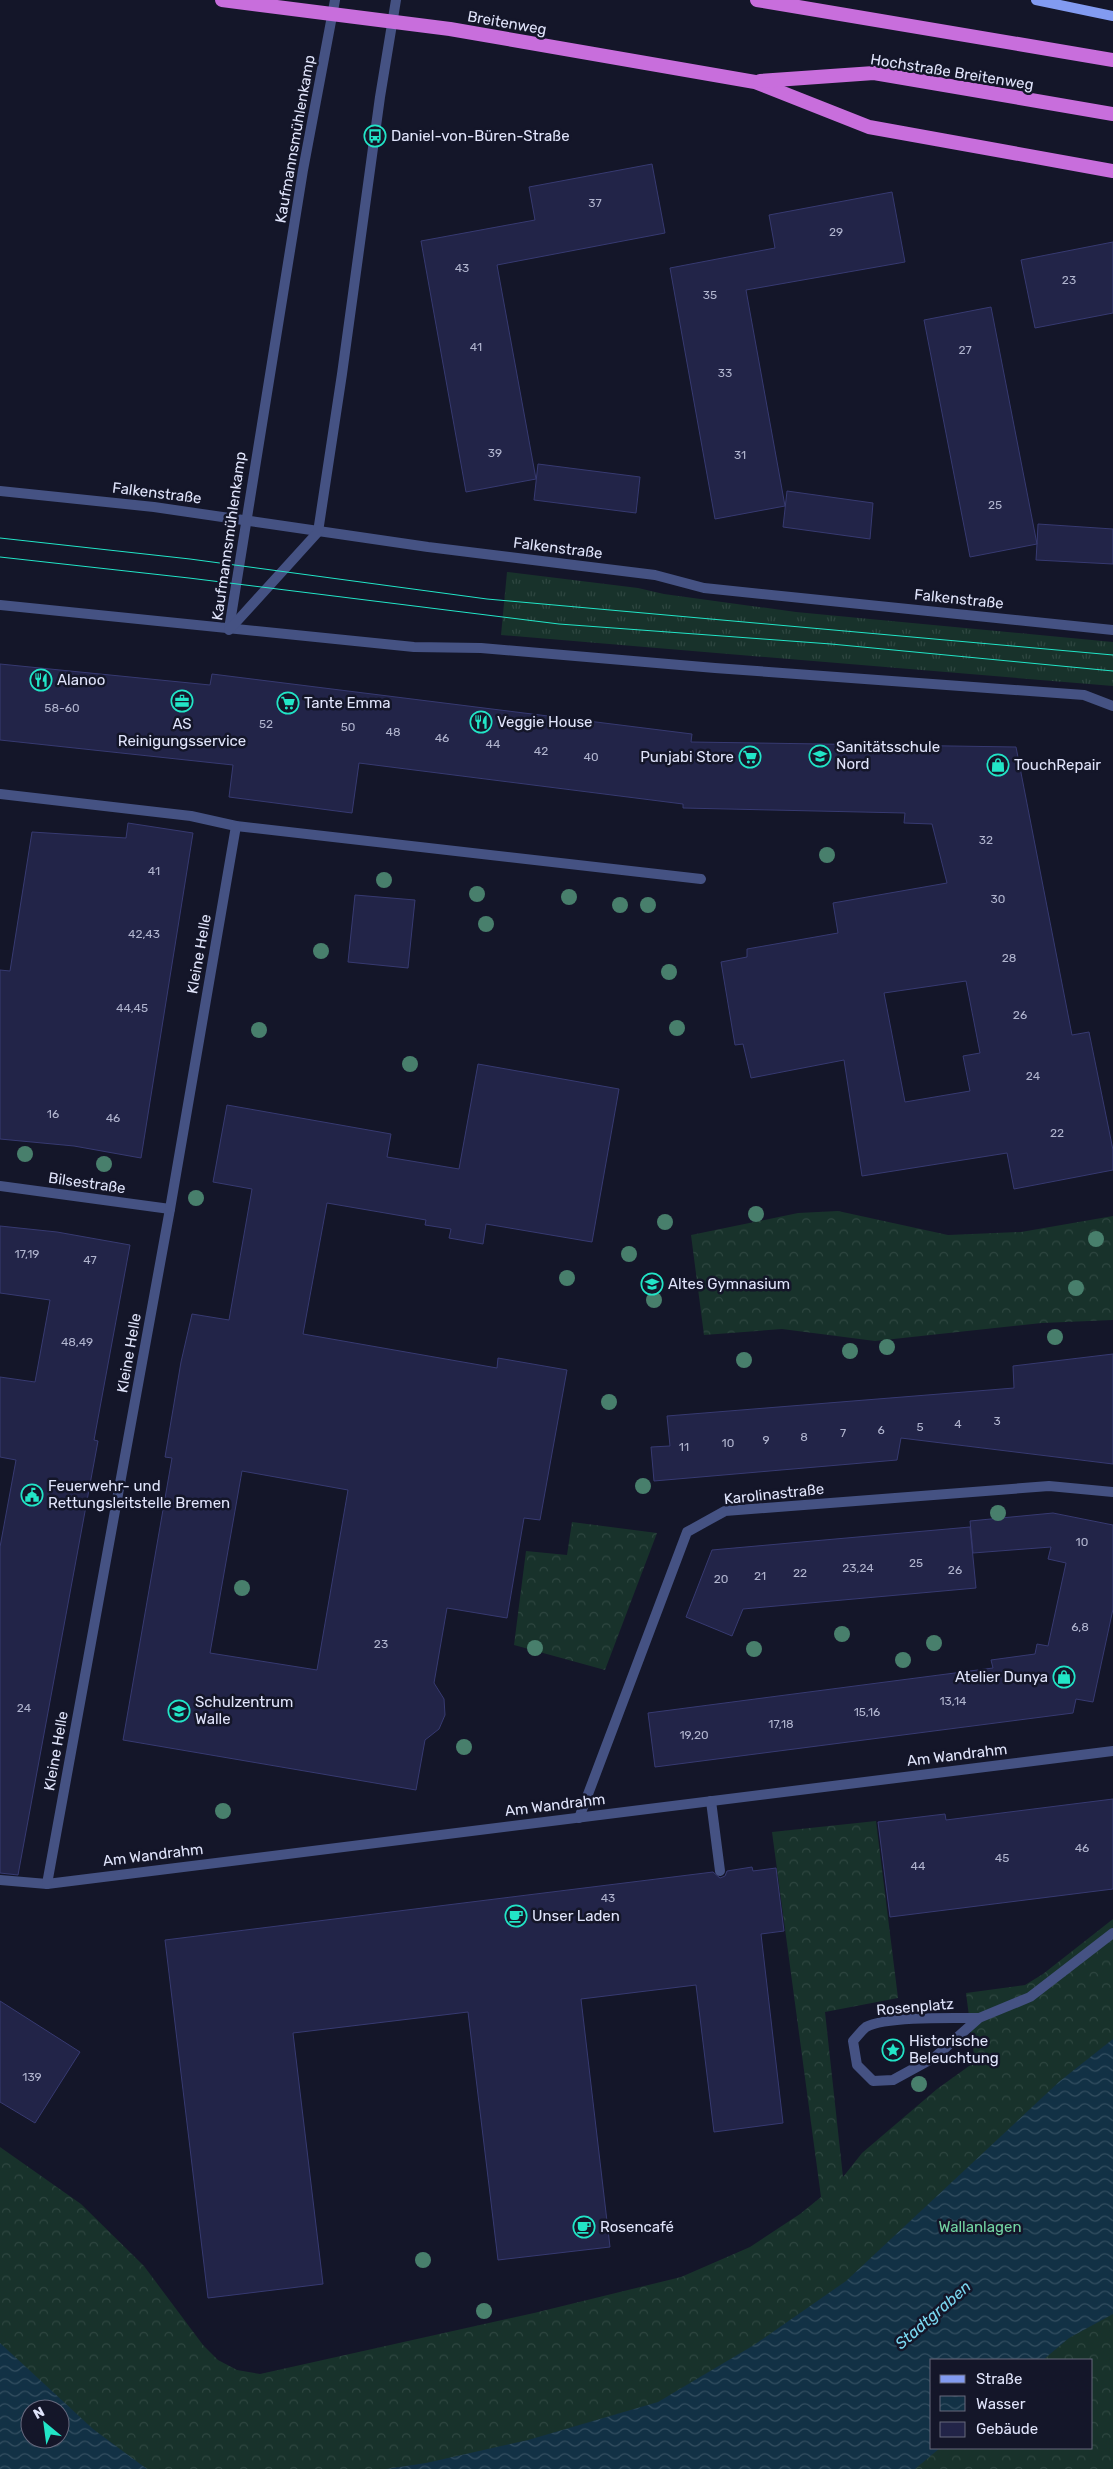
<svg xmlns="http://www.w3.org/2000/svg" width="1113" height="2469" font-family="Rubik,sans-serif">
<defs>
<pattern id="grass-tufts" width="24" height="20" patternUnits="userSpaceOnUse" patternTransform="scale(1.25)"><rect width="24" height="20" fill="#18322b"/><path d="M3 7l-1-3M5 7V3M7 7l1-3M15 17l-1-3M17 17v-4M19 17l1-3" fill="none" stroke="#2e4640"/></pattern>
<pattern id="forest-crowns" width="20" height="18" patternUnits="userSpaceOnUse" patternTransform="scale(1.25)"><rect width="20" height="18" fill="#18322b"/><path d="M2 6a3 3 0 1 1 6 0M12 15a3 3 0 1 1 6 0" fill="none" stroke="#2e4640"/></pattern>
<pattern id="water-waves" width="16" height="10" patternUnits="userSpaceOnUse" patternTransform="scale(1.25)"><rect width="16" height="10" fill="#123145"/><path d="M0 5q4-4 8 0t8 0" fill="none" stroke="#344f61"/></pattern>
</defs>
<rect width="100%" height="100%" fill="#141629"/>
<polygon fill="url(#grass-tufts)" points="507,572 638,588 664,594 796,612 1113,642 1113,686 501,635"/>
<g fill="url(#forest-crowns)" fill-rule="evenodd">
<polygon points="838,1211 948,1235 1021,1232 1113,1216 1113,1320 1042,1323 875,1341 782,1329 704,1335 691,1235 798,1213"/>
<polygon points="572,1522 657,1533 605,1670 514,1645 526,1551 567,1555"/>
<path d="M876,1821L898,1998L825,2012L843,2177L862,2153L937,2089L983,2056L974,2055L966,1993L1025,1985L1043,1974L1113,1919V2469H0V2147L81,2204L144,2266L203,2345L218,2360L237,2370L260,2374L534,2313L681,2277L750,2247L800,2214L821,2197L772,1832ZM932,2360H1092V2448H932ZM30,2409H60V2439H30Z"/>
</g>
<g fill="url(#water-waves)" fill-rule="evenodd">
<polygon points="1113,2039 1113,2314 1069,2338 1043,2360 932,2360 932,2448 940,2448 915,2469 386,2469 426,2463 528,2440 658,2402 754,2345 846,2281 1060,2081"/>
<path d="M0,2343L93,2429L147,2469H0ZM30,2409H60V2439H30Z"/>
</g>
<g fill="#222448" stroke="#373a71" fill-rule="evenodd">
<polygon points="652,164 665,233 497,265 536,479 466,492 421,241 535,220 529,187"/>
<polygon points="892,192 905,262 746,290 785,506 715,519 670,268 775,248 769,215"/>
<polygon points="1113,242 1113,313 1035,328 1021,260"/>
<polygon points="991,307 1037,544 1038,524 1113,529 1113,564 1036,560 1037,544 970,557 924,320"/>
<polygon points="538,464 640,477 636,513 534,500"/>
<polygon points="787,491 873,503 870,539 783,527"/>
<path d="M0,664L210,685L212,674L692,734L691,742L1016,747L1072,1035L1089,1032L1113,1150V1170L1014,1189L1007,1153L862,1176L844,1060L751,1078L743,1044L735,1045L721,962L747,957V949L838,933L833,903L947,883L932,824L904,823L905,813L683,808V804L359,763L352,813L229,797L233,765L0,740ZM966,981L980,1053L963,1056L970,1091L905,1102L884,993Z"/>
<polygon points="128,823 193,833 141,1158 74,1146 0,1139 0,970 10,971 32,832 126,838"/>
<polygon points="355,895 415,900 408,968 348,962"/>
<path d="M478,1064L619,1089L592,1242L486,1224L483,1244L449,1238L451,1229L425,1225L426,1220L327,1203L303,1334L497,1368L498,1358L567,1370L540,1520L524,1518L507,1618L447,1608L434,1683L444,1699L445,1715L439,1729L425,1740L416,1790L123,1740L172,1458L165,1457L181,1362L192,1314L229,1320L252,1189L213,1182L227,1105L391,1134L387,1157L459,1169ZM242,1471L348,1490L317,1670L210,1653Z"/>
<polygon points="0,1226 57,1232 130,1245 94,1440 98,1441 18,1875 0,1873 0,1547 16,1460 0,1457 0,1377 35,1382 50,1300 0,1293"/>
<polygon points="1113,1354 1113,1464 901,1438 897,1460 654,1481 651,1447 670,1446 667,1416 1014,1388 1013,1366"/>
<polygon points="1053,1513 1113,1525 1113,1609 1093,1702 1076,1699 1073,1713 655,1767 648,1713 993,1668 991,1660 1035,1654 1037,1644 1048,1646 1066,1563 1048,1559 1051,1547 973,1553 970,1521"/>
<polygon points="970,1527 976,1588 743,1609 732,1636 686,1617 712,1550"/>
<polygon points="1113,1799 1113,1889 890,1917 878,1822 945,1814 946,1820"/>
<polygon points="752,1867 753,1871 776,1868 784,1931 761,1934 783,2123 714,2132 696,1985 581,1999 610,2247 498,2260 468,2012 293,2033 323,2284 208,2298 165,1940 713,1872 720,1878 725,1876 727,1871"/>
<polygon points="0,2001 80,2052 35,2123 0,2102"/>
</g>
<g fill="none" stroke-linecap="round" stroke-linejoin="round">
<g stroke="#455283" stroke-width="10">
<polyline points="0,794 191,816 236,826 701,879"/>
<polyline points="711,1801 720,1871"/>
</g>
<g stroke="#455283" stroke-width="10">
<polyline points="0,1186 170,1209"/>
<polyline points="579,1818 687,1532 725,1511 1049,1486 1113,1492"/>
<polyline points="0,1880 47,1884 1113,1751"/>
<polyline points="47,1884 170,1209 236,826"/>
<path d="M979,2018C954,2018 886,2016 866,2027C862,2030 857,2037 853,2041L857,2065L873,2081L893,2080L935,2057L979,2018L1030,1997L1113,1933"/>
</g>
<g stroke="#455283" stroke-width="10">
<polyline points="0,491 154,507 428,547 655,575 704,588 1113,630"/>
<polyline points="0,605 414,647 481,648 715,668 1084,695 1113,706"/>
<polyline points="229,629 303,170 335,0"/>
<polyline points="229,630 318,532 342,374 380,97 396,0"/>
</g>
<polyline stroke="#829bf1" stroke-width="10" points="1036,0 1113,16"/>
<g stroke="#c86edc" stroke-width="14">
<polyline points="222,0 450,29 755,82 869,127 1113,171"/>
<polyline points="757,0 1113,60"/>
<polyline points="760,81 874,73 1113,114"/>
</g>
<g stroke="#22e5c7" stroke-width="1">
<polyline points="0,538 190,559 487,599 1113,655"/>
<polyline points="0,557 189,578 559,624 831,644 1113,671"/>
</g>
</g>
<g fill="#487f6c">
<circle cx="827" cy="855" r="8"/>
<circle cx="384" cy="880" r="8"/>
<circle cx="477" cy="894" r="8"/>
<circle cx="569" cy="897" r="8"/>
<circle cx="620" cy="905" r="8"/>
<circle cx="648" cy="905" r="8"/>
<circle cx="486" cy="924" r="8"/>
<circle cx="321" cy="951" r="8"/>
<circle cx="669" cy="972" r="8"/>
<circle cx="677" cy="1028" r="8"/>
<circle cx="259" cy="1030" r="8"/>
<circle cx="410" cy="1064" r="8"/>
<circle cx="25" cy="1154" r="8"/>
<circle cx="104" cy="1164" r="8"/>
<circle cx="196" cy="1198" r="8"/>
<circle cx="756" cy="1214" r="8"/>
<circle cx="665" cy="1222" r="8"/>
<circle cx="1096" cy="1239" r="8"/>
<circle cx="629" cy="1254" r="8"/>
<circle cx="567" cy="1278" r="8"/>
<circle cx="1076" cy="1288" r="8"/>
<circle cx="654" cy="1300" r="8"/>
<circle cx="1055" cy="1337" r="8"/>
<circle cx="887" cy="1347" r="8"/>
<circle cx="850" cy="1351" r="8"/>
<circle cx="744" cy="1360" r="8"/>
<circle cx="609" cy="1402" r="8"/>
<circle cx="643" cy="1486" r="8"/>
<circle cx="998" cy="1513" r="8"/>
<circle cx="242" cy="1588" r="8"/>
<circle cx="842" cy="1634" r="8"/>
<circle cx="934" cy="1643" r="8"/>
<circle cx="535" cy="1648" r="8"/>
<circle cx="754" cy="1649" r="8"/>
<circle cx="903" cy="1660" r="8"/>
<circle cx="464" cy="1747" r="8"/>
<circle cx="223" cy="1811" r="8"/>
<circle cx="919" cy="2084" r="8"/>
<circle cx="423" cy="2260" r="8"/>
<circle cx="484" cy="2311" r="8"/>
</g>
<defs>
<g id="bus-ring" transform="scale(1.125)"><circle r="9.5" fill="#141629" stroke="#22e5c7" stroke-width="1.5"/><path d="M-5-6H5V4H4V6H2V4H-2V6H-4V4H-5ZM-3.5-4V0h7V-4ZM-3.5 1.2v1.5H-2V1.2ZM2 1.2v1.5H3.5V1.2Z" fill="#22e5c7"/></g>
<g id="restaurant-ring" transform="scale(1.125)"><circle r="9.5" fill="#141629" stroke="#22e5c7" stroke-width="1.5"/><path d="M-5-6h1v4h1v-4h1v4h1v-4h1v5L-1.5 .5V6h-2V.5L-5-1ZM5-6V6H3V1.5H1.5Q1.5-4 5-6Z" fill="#22e5c7"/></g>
<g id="office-ring" transform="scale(1.125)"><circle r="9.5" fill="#141629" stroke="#22e5c7" stroke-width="1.5"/><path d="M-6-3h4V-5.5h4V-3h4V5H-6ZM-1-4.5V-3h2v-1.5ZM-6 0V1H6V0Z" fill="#22e5c7"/></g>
<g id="supermarket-ring" transform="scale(1.125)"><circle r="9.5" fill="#141629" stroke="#22e5c7" stroke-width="1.5"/><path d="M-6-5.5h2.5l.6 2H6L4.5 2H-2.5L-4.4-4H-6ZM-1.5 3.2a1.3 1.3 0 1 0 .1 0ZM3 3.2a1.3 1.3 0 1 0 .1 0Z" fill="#22e5c7"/></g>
<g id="university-ring" transform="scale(1.125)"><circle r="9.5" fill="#141629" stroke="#22e5c7" stroke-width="1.5"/><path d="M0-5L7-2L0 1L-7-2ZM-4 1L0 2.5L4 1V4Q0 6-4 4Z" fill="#22e5c7"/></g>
<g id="shop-ring" transform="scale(1.125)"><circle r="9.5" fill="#141629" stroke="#22e5c7" stroke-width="1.5"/><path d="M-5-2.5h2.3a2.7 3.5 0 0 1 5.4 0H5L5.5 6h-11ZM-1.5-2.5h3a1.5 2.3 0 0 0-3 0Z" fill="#22e5c7"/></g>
<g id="school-ring" transform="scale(1.125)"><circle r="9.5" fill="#141629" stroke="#22e5c7" stroke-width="1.5"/><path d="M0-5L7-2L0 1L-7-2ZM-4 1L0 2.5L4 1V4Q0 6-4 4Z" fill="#22e5c7"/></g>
<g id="civic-ring" transform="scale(1.125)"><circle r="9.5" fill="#141629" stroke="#22e5c7" stroke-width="1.5"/><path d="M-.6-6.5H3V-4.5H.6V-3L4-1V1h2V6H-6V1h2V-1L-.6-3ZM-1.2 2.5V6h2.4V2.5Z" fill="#22e5c7"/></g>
<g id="cafe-ring" transform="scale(1.125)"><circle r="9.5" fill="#141629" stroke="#22e5c7" stroke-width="1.5"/><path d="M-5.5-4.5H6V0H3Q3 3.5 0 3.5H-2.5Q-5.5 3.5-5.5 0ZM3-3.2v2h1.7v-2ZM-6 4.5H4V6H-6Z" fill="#22e5c7"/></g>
<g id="sight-ring" transform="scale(1.125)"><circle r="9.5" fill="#141629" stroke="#22e5c7" stroke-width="1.5"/><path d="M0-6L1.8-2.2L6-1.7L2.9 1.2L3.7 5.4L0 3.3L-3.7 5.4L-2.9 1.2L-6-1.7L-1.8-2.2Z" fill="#22e5c7"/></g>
</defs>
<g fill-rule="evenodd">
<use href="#bus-ring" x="375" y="136"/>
<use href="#restaurant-ring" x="41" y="680"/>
<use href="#office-ring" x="182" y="701"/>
<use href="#supermarket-ring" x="288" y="703"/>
<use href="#restaurant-ring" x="481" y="722"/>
<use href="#university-ring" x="820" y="756"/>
<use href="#supermarket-ring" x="750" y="757"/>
<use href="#shop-ring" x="998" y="765"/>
<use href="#school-ring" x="652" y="1284"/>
<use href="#civic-ring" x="32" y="1495"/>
<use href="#shop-ring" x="1064" y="1677"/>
<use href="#school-ring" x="179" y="1711"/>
<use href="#cafe-ring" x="516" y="1916"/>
<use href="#sight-ring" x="893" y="2050"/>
<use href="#cafe-ring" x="584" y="2227"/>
</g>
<g text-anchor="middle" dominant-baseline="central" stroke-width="5" stroke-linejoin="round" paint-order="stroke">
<g font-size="12" fill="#b0b4ce">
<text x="595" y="203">37</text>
<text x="836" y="232">29</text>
<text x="462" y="268">43</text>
<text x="1069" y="280">23</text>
<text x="710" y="295">35</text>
<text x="476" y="347">41</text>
<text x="965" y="350">27</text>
<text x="725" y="373">33</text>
<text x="495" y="453">39</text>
<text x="740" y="455">31</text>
<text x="995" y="505">25</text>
<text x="62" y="708">58-60</text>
<text x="266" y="724">52</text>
<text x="348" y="727">50</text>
<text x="393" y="732">48</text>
<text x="442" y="738">46</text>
<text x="493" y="744">44</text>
<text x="541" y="751">42</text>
<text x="591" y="757">40</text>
<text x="986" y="840">32</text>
<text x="154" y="871">41</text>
<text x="998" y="899">30</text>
<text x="144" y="934">42,43</text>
<text x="1009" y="958">28</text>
<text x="132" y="1008">44,45</text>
<text x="1020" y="1015">26</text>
<text x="1033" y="1076">24</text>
<text x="53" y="1114">16</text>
<text x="113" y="1118">46</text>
<text x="1057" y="1133">22</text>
<text x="27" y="1254">17,19</text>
<text x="90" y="1260">47</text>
<text x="77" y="1342">48,49</text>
<text x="997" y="1421">3</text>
<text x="958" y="1424">4</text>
<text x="920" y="1427">5</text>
<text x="881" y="1430">6</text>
<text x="843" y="1433">7</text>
<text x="804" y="1437">8</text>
<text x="766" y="1440">9</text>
<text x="728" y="1443">10</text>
<text x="684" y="1447">11</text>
<text x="1082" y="1542">10</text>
<text x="916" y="1563">25</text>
<text x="858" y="1568">23,24</text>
<text x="955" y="1570">26</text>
<text x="800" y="1573">22</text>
<text x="760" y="1576">21</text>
<text x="721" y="1579">20</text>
<text x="1080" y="1627">6,8</text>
<text x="381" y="1644">23</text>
<text x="953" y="1701">13,14</text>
<text x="24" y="1708">24</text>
<text x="867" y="1712">15,16</text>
<text x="781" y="1724">17,18</text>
<text x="694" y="1735">19,20</text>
<text x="1082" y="1848">46</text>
<text x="1002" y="1858">45</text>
<text x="918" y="1866">44</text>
<text x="608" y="1898">43</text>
<text x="32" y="2077">139</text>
</g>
<g font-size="15" fill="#e0e4fb" stroke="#141629">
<text transform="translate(507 23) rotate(10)">Breitenweg</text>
<text transform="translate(952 72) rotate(9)">Hochstraße Breitenweg</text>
<text transform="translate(295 139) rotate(-80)">Kaufmannsmühlenkamp</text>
<text transform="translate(157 493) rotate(7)">Falkenstraße</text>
<text transform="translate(229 536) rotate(-82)">Kaufmannsmühlenkamp</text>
<text transform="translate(558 548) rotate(7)">Falkenstraße</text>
<text transform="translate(959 599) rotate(6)">Falkenstraße</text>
<text transform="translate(199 954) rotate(-80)">Kleine Helle</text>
<text transform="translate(87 1183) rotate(8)">Bilsestraße</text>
<text transform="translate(129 1353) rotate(-80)">Kleine Helle</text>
<text transform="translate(774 1494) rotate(-6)">Karolinastraße</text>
<text transform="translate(56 1751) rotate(-80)">Kleine Helle</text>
<text transform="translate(957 1755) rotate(-7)">Am Wandrahm</text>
<text transform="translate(555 1805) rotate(-7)">Am Wandrahm</text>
<text transform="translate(153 1855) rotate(-7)">Am Wandrahm</text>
<text transform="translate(915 2007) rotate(-5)">Rosenplatz</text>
</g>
<g font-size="15" fill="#e0e4fb" stroke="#141629" text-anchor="start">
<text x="391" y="136">Daniel-von-Büren-Straße</text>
<text x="57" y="680">Alanoo</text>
<text x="304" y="703">Tante Emma</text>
<text x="497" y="722">Veggie House</text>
<text x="182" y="724" text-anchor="middle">AS<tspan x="182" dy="17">Reinigungsservice</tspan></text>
<text x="836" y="747">Sanitätsschule<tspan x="836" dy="17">Nord</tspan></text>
<text x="734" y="757" text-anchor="end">Punjabi Store</text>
<text x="1014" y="765">TouchRepair</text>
<text x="668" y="1284">Altes Gymnasium</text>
<text x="48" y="1486">Feuerwehr- und<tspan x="48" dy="17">Rettungsleitstelle Bremen</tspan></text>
<text x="1048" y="1677" text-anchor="end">Atelier Dunya</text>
<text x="195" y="1702">Schulzentrum<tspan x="195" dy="17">Walle</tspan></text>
<text x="532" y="1916">Unser Laden</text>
<text x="909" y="2041">Historische<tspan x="909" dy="17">Beleuchtung</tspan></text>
<text x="600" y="2227">Rosencafé</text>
</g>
<g font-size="15" fill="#73d5a3" stroke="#141629">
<text x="980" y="2227">Wallanlagen</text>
</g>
<g font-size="16" font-style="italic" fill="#7ad7f0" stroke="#141629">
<text transform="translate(933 2315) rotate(-41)">Stadtgraben</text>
</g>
</g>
<rect x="930" y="2359" width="162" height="90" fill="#141629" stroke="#66687d"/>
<rect x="940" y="2375" width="25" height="8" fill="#829bf1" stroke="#66687d"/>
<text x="976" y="2384" font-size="15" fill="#e0e4fb">Straße</text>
<rect x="940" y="2396" width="25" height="15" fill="url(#water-waves)" stroke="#66687d"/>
<text x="976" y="2409" font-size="15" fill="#e0e4fb">Wasser</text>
<rect x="940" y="2422" width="25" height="15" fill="#222448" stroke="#66687d"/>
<text x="976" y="2434" font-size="15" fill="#e0e4fb">Gebäude</text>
<g transform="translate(45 2424) rotate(331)"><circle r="24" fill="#141629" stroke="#66687d"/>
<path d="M0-4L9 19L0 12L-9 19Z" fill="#22e5c7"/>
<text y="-8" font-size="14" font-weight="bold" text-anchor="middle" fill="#e0e4fb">N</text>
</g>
</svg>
